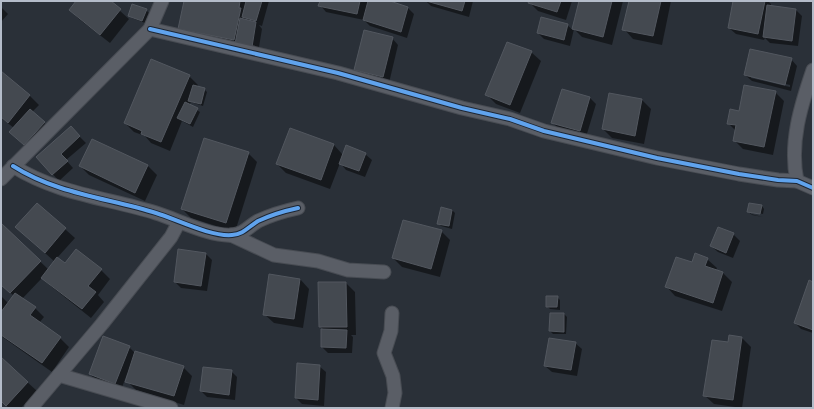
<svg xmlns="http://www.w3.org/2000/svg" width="814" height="409" font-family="Karla,sans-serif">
<rect width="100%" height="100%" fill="#2a3038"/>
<g fill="#0007" fill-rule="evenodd">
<polygon points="77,1 109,1 129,19 110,43 79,19 70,10"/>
<polygon points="185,1 269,1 262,26 259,25 262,29 258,53 189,38 179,29"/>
<polygon points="321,1 386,1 408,8 414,14 407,38 370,26 364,20 326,12 320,5"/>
<polygon points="426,1 473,1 469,17 431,6"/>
<polygon points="530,1 572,1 566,20 538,11 529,2"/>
<polygon points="580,1 623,1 612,45 582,37 574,29 570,46 544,39 538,33 567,25 573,30"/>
<polygon points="630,1 671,1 662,45 633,39 624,29"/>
<polygon points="734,1 768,1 771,4 771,7 796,10 802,16 798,46 770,43 765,38 764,40 736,34 729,28"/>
<polygon points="1,7 8,14 1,22"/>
<polygon points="146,10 149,13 145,23 132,18 129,15"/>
<polygon points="392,38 398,45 389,83 361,76 355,69"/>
<polygon points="531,52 541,61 520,113 496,104 487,95"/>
<path d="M791,59L797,66L791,91L752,81L745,75ZM751,76L790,85V87L751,78Z"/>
<polygon points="1,73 30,96 39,105 32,112 51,129 30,151 17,138 14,128 1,118"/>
<polygon points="189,76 198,85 197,87 204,89 207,92 203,106 191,102 189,105 200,112 193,127 182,121 170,151 151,143 145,136 134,132 125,123"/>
<polygon points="562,90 590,98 596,104 586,137 559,129 553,123"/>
<polygon points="775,92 784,101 773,155 743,149 734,140 736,131 728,123 740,112"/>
<polygon points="642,100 651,109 644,144 612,138 603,129"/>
<polygon points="290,129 334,145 343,155 365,154 372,160 365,177 346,170 340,163 330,189 286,173 277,164"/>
<polygon points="77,134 86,143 66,160 73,168 59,181 37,157"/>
<polygon points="92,140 148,166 157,175 145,201 89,175 80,166"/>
<polygon points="248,153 257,162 235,232 191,218 182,209"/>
<polygon points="37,204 75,238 57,258 65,265 101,270 110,279 98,295 104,302 91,318 52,287 42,278 22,299 35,308 44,317 39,323 60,338 69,347 52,372 1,336 1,296 9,304 14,296 1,284 1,224 49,270 55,262 26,236"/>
<polygon points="762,206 764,209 763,214 751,212 751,214 763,217 752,215 749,212"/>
<polygon points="441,208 452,210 455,213 452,229 441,226 438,223"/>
<polygon points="718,228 733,234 740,241 733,258 718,252 711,246"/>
<polygon points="441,231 450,240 440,277 402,267 393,258"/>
<polygon points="206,254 212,260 207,291 181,288 175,282"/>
<polygon points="707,259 717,268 716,271 723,273 732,282 722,311 675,296 666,286"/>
<polygon points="300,279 309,289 303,328 274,323 264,314"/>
<polygon points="346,283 355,292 356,335 351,335 353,337 352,353 328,353 322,347 324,330 320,326"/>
<polygon points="813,283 813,333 801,329 795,323"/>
<polygon points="557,297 560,300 560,310 550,309 547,306"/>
<polygon points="564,314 567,317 566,334 553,334 550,331"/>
<polygon points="742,338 751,347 742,408 714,404 704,395 729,343"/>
<polygon points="575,343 582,349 577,376 552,372 545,366"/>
<polygon points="129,347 135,353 183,367 192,376 184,405 136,390 127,381 129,375 127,374 121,390 96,380 90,374"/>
<polygon points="1,358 37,391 21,408 9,408 1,401"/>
<polygon points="319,366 326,372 324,406 302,404 296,398"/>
<polygon points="231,371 237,377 235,400 207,397 201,391"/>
</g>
<g fill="#444950" stroke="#52575f">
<polygon points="76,1 111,1 121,9 100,35 69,10"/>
<polygon points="184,1 240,1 239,8 241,8 234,40 178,29"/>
<polygon points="246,1 262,1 256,21 242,17"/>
<polygon points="320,1 360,1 357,14 318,6"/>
<polygon points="368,1 390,1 408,7 401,32 363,20"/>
<polygon points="426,1 465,1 462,11"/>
<polygon points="529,1 561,1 557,12 528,3"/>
<polygon points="579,1 612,1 603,37 572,29"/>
<polygon points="629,1 661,1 653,36 622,30"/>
<polygon points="733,1 765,1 758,34 728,28"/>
<polygon points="132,4 147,9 142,21 128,16"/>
<polygon points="767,5 796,9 792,41 763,37"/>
<polygon points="541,17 568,24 564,40 537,33"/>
<polygon points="240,18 256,22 252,47 235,44"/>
<polygon points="364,30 393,37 383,77 354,70"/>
<polygon points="507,42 532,51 510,105 485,95"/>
<polygon points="750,49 792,58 785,85 744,75"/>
<polygon points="151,59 190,75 161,142 141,134 142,131 124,123"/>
<polygon points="1,71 30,95 8,123 1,117"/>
<polygon points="193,85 205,88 201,104 188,101"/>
<polygon points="744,85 776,91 764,147 733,141 736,125 727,124 730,109 739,111"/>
<polygon points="562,89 590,97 580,131 551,123"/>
<polygon points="609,93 642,99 635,136 602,129"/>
<polygon points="185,102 198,108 190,124 177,118"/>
<polygon points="30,109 45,122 24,145 9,132"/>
<polygon points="71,126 80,136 61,154 68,161 52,175 36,157"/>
<polygon points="290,128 334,144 321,180 276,164"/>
<polygon points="204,138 249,152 226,223 181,209"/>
<polygon points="92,139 148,165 135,193 79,166"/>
<polygon points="346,145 366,153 359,171 339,164"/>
<polygon points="37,203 66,228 45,253 15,227"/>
<polygon points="749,203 762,205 760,214 747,212"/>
<polygon points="441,207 452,210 449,226 437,224"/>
<polygon points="403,220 442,230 431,269 392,258"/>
<polygon points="1,223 41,261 10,293 1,285"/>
<polygon points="718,227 734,233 726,253 710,246"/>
<polygon points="76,249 102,269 88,286 96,292 82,309 41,278 57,257 65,263"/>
<polygon points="178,249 206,253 201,286 174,282"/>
<polygon points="695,253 708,258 705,266 723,272 713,303 665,287 676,257 692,262"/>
<polygon points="269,274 300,279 294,319 263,315"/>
<polygon points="809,280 813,282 813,330 794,323"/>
<polygon points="318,282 346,282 347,327 319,327"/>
<polygon points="15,293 36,307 30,315 61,337 42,363 1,335 1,312"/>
<polygon points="546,296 558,296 557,307 546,307"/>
<polygon points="550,313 564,313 564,332 549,331"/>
<polygon points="321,329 347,330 346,348 321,347"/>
<polygon points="729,335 742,337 733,400 703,396 712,340 728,342"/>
<polygon points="103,336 130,346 115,384 89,374"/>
<polygon points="549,338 576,342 571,370 544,366"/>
<polygon points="135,351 184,366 174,396 125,382"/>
<polygon points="1,357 28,382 6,406 1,401"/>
<polygon points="297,363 320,365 318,400 295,398"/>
<polygon points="203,367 232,370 229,395 200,391"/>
</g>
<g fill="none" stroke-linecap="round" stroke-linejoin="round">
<g stroke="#484c53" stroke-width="15">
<g id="street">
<polyline points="150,29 338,73 462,108 510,119 544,131 657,158 739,174 778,180 797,181 813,188"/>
<path d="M13,166C57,194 108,198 156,213C176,219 211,237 232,235C244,234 248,227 258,221C271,215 284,211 298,208"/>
<polyline points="1,179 150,29 162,1"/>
<path d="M797,181C789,143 801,105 813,70"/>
<polyline points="231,235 274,255 318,261 348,270 384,272"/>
<polyline points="59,375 171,408"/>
<polyline points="31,408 102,324 171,237 179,222"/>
<polyline points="392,408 395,393 393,376 384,353 391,331 392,313"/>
</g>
</g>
<use href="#street" stroke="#5a5e66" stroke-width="13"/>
<g stroke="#1d2633" stroke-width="6">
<g id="cycleway">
<polyline points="150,29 338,73 462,108 510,119 544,131 657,158 739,174 778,180 797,181 813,188"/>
<path d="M13,166C57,194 108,198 156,213C176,219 211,237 232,235C244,234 248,227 258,221C271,215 284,211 298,208"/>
</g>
</g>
<use href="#cycleway" stroke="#60a3ed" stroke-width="4"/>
</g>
<rect width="814" height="409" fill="none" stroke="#b4bcc9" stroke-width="4"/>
</svg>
